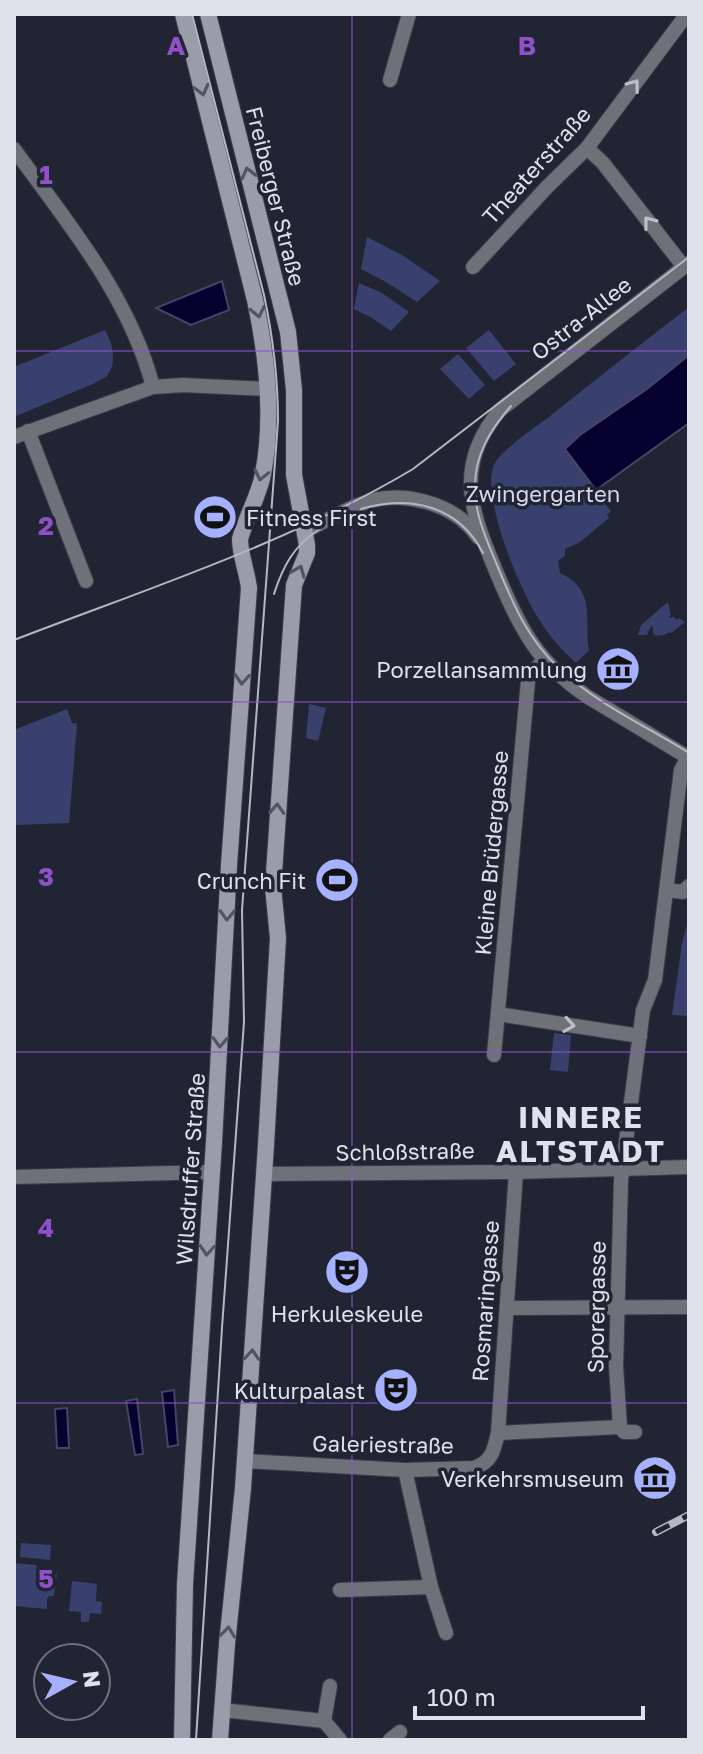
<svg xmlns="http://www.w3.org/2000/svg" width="703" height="1754" font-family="'Golos Text',sans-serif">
<rect width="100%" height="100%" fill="#212433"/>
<g fill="#3a406d">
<polygon points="367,237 402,255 440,281 417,302 386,282 361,269"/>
<polygon points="359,283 382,293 409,312 391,331 372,318 354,309"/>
<path d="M689,307V423L596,490L595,492L611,511L607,515L609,518L580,542L565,549V556L558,561L560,573C597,590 584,619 589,650L576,663C562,650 550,637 540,621C521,593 480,496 494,465C500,451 535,427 549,417C595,380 642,343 689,307Z"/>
<path d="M105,330C112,343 118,362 107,376C106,377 96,382 95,383L14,417V367Z"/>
<polygon points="489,330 516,364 494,381 466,348"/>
<polygon points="458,354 485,385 469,399 440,369"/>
<polygon points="668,602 671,615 669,618 674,617 677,620 679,618 685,622 671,633 670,632 664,635 656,636 653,633 653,626 650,628 647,635 638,635 641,625"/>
<polygon points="309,704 326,708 318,741 306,738"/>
<polygon points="67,709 72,723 77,724 69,823 14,825 14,730"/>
<polygon points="689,917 689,1016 672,1015 682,943"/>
<polygon points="554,1033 571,1035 568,1072 550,1070"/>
<polygon points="21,1543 51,1545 50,1560 20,1557"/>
<path d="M14,1563L36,1565L40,1575C47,1578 51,1578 57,1573L54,1596H50L47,1598V1609L14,1606Z"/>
<polygon points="72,1581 97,1584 96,1601 102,1602 101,1614 90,1613 89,1622 81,1622 81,1612 69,1611"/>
</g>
<g fill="#06012e" stroke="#474467" stroke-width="2">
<polygon points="222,281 229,310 191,325 156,308"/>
<polygon points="689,355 689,423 596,490 565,449 580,435 647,389"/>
<polygon points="174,1390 178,1445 168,1447 162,1392"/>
<polygon points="137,1399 143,1454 135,1455 126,1401"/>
<polygon points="67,1408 69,1448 57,1448 55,1409"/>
</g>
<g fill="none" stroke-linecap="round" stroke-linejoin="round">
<g stroke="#3c3e4d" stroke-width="16">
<g id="street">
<polyline points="390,80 409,14"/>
<polyline points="587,148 603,163 684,267"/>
<path d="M14,149C67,222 130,297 153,387"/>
<path d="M689,263L500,410C452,468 472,514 498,576C521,631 538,663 588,697L689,758"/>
<polyline points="473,267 548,186 587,148 687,14"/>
<polyline points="28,431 86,581"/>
<polyline points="14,437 153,387 183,385 268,389"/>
<path d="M305,531C324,522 342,511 361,504C400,489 454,502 478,537"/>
<polyline points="667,890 683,892 689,886"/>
<polyline points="498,1014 640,1036"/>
<polyline points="494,1055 528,681 531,674 544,660"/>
<polyline points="264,1174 516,1172 689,1167"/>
<polyline points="14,1177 212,1172"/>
<polyline points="507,1308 689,1307"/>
<polyline points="620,1427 616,1366 621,1180 643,1010 655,980 681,770 688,757"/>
<polyline points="620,1427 624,1432 635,1432"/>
<polyline points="498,1433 620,1427"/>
<path d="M245,1461L405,1470L474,1468C492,1462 494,1450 498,1433L516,1172"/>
<polyline points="405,1470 431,1587 446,1633"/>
<polyline points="340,1590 431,1587"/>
<polyline points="222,1710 324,1721 340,1740"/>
<polyline points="324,1721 330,1686"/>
<polyline points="390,1740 400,1732"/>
</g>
</g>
<g stroke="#3c3e4d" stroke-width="18">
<g id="secondary">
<polyline points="208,14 288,332 294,390 294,475 307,545 307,553 294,585 273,887 278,938 266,1145 243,1488 227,1644 220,1740"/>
<path d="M182,1740L185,1584L214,1142L229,865L249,588C247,571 240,555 240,539C246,517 259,496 263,474C274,417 267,356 255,300L183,14"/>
</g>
</g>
<use href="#street" stroke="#6f7179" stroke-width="14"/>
<use href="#secondary" stroke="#9a9ca9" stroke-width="16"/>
<g stroke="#b5b7c2" stroke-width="2">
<path d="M192,14L264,295C273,337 278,378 278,421L242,910L244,1022L222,1328L196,1740"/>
<path d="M511,406C490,430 474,456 475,489C475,515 487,541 497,565C513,604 528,640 560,669C597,704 646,726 689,753"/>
<path d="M361,509C410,495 458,505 483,553"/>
<path d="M274,594C283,566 294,545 320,529"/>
<path d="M14,640C149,588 289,543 413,469L689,257"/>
</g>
<g stroke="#b5b7c2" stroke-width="8">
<polyline id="rail" points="656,1532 689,1515"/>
</g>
<use href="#rail" stroke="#212433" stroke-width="5" stroke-dasharray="15" stroke-linecap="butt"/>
</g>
<defs><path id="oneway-chevron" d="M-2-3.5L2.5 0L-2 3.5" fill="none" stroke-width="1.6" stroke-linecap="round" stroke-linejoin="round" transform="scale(2)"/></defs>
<g stroke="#bdbfc9">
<use href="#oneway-chevron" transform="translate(634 85) rotate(-53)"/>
<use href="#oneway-chevron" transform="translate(649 222) rotate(-128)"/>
<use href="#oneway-chevron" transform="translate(569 1025) rotate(9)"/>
</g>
<g stroke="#515462">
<use href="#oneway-chevron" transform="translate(202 90) rotate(76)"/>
<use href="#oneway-chevron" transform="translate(248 173) rotate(-104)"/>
<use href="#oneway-chevron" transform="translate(258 312) rotate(78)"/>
<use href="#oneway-chevron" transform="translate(261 475) rotate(103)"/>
<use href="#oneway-chevron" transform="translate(299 571) rotate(-68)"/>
<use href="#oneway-chevron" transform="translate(242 679) rotate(94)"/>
<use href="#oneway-chevron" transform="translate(277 809) rotate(-87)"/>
<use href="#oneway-chevron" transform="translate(227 915) rotate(92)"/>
<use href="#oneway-chevron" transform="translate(220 1042) rotate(93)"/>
<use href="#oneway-chevron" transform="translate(207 1250) rotate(94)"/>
<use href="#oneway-chevron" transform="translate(252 1355) rotate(-86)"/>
<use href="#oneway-chevron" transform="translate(228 1632) rotate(-83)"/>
</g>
<path fill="none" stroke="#8f50c8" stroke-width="2" stroke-opacity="0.55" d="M352,14V1740M14,351H689M14,702H689M14,1052H689M14,1403H689"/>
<defs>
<g id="stadium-disc" transform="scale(2.3)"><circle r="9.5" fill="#a5b1fc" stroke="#212433"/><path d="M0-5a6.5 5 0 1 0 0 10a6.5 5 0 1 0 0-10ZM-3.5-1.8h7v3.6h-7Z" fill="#111"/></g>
<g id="museum-disc" transform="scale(2.3)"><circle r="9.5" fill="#a5b1fc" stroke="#212433"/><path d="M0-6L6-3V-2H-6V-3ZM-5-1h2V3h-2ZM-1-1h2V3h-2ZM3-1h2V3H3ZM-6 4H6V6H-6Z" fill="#111"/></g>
<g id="theatre-disc" transform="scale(2.3)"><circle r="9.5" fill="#a5b1fc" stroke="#212433"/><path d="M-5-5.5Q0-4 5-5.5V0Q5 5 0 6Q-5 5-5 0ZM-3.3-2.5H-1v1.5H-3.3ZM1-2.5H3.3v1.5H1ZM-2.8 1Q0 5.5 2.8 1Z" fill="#111"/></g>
</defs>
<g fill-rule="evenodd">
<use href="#stadium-disc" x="215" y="517"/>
<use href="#museum-disc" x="618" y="669"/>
<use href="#stadium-disc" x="337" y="880"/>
<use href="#theatre-disc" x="347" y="1272"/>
<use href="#theatre-disc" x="396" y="1390"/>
<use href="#museum-disc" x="655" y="1478"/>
</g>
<g text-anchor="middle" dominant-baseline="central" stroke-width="7" stroke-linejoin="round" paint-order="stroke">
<g font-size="22" fill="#dfe1eb" stroke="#212433">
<text transform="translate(536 165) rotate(-48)">Theaterstraße</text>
<text transform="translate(276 196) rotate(76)">Freiberger Straße</text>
<text transform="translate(581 318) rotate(-38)">Ostra-Allee</text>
<text transform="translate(491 853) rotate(-85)">Kleine Brüdergasse</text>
<text transform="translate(405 1151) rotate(-1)">Schloßstraße</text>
<text transform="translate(190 1169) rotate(-86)">Wilsdruffer Straße</text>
<text transform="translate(485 1301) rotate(-86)">Rosmaringasse</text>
<text transform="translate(596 1307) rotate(-89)">Sporergasse</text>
<text transform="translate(383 1444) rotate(1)">Galeriestraße</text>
</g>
<g font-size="22" fill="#d5d9ed" stroke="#212433">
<text x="543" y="493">Zwingergarten</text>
</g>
<g font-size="22" fill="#dfe1eb" stroke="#212433" text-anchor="end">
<text x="246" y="517" text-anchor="start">Fitness First</text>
<text x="587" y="669">Porzellansammlung</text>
<text x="306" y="880">Crunch Fit</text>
<text x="347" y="1313" text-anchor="middle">Herkuleskeule</text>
<text x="365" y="1390">Kulturpalast</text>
<text x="624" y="1478">Verkehrsmuseum</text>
</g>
<g font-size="30" font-weight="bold" letter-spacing="2" fill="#dfe1eb" stroke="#212433">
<text x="581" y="1117">INNERE<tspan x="581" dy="34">ALTSTADT</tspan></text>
</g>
</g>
<g font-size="26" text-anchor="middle" font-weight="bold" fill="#8f50c8" stroke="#212433" stroke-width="7" stroke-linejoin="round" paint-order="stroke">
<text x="176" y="55">A</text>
<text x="527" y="55">B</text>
<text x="46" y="184">1</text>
<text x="46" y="535">2</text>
<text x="46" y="886">3</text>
<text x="46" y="1237">4</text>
<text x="46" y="1588">5</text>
</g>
<rect width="703" height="1754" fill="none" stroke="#dfe1eb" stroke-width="32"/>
<g transform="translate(72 1682) rotate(82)"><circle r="38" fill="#212433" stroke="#6d707d" stroke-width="2"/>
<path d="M0-6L14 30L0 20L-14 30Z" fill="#a5b1fc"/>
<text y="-12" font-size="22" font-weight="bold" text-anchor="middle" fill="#dfe1eb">N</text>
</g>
<path d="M415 1706v12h228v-12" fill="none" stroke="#dfe1eb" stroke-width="4"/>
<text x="427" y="1706" font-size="24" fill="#dfe1eb" stroke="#212433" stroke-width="6" paint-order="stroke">100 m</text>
</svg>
